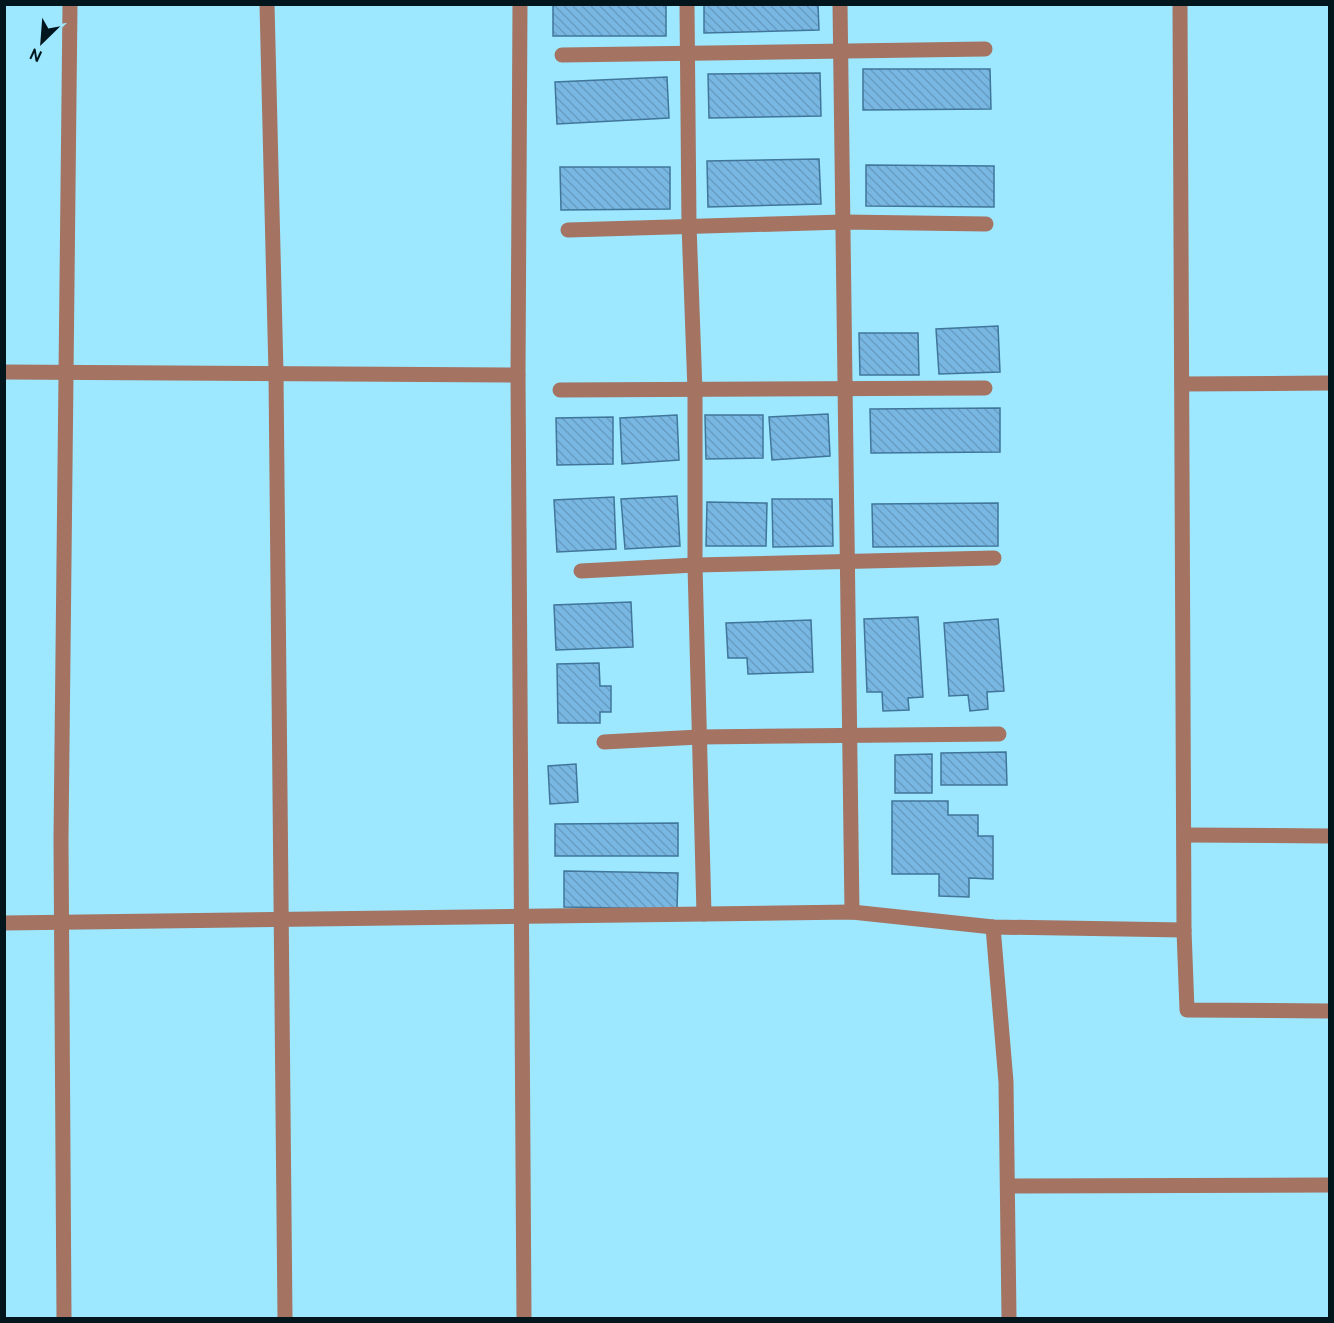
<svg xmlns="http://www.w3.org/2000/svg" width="1334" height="1323" font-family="Cabin,sans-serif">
<defs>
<pattern id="building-back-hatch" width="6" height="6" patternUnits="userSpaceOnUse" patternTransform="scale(1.5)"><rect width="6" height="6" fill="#79b7e3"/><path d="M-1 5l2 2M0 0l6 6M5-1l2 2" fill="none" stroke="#679dc2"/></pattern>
</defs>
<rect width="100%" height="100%" fill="#9de7ff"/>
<g fill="url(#building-back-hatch)" stroke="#40769a" stroke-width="1.5">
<rect x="553" y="4" width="113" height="32"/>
<polygon points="704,4 818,4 819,30 704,33"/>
<polygon points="863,69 990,69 991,109 863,110"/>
<polygon points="820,73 821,116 709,118 708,74"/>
<polygon points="667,77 669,118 557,124 555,82"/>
<polygon points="819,159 821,204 708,207 707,161"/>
<polygon points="866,165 994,166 994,207 866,206"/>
<polygon points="560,167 670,167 670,209 561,210"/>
<polygon points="998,326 1000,372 939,374 936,329"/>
<polygon points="859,333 918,333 919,375 860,375"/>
<polygon points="1000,408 1000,452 871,453 870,409"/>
<polygon points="828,414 830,456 772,460 769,417"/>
<polygon points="677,415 679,460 622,464 620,418"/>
<polygon points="705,415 763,415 763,458 706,459"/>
<polygon points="613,417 613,464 557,465 556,418"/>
<polygon points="677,496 680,546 625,549 621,499"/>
<polygon points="614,497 616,549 557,552 554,500"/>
<polygon points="772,499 832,499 833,546 773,547"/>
<polygon points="707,502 767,503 766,546 706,546"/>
<polygon points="998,503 998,546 873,547 872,504"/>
<polygon points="631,602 633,647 556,650 554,605"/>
<polygon points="918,617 923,697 908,698 909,710 883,711 882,692 867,692 864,619"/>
<polygon points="998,619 1004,691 987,692 988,709 970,711 968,695 949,696 944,623"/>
<polygon points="811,620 813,672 748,674 747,658 728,658 726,623"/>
<polygon points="599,663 600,686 611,686 611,712 600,712 600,723 558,723 557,664"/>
<polygon points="1006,752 1007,785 941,785 941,753"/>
<polygon points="932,754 932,793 895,793 895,755"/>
<polygon points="576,764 578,802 550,804 548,766"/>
<polygon points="892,801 948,801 948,815 978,815 978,836 993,836 993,879 969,878 969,897 939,896 939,874 892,874"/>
<polygon points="678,823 678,856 555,856 555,824"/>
<polygon points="564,871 678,873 677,909 564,907"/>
</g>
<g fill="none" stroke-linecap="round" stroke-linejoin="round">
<g stroke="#a47362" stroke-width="15">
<polyline points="267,4 276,373 285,1318"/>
<polyline points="520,4 518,375 524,1318"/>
<polyline points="687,4 689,225 695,391 695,565 704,914"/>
<polyline points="840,4 852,912"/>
<polyline points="1180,4 1184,930 1187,1010 1330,1011"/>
<polyline points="562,55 985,49"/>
<polyline points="568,230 844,222 986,224"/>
<polyline points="4,372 518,375"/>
<polyline points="1182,384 1330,383"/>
<polyline points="560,390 985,388"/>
<polyline points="581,571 695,565 994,558"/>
<polyline points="604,742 699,737 999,734"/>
<polyline points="1185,835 1330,836"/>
<polyline points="4,923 852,912 993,927 1184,930"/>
<polyline points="993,927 1006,1082 1009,1318"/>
<polyline points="1008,1186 1330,1185"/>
<polyline points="64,1318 61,839 70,4"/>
</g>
</g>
<rect width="1334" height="1323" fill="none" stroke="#01161c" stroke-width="12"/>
<g transform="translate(42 42) rotate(205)" stroke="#9de7ff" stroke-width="4.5" paint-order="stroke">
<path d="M0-4.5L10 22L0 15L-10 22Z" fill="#01161c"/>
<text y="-9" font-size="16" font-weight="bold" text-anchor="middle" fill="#01161c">N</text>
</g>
</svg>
